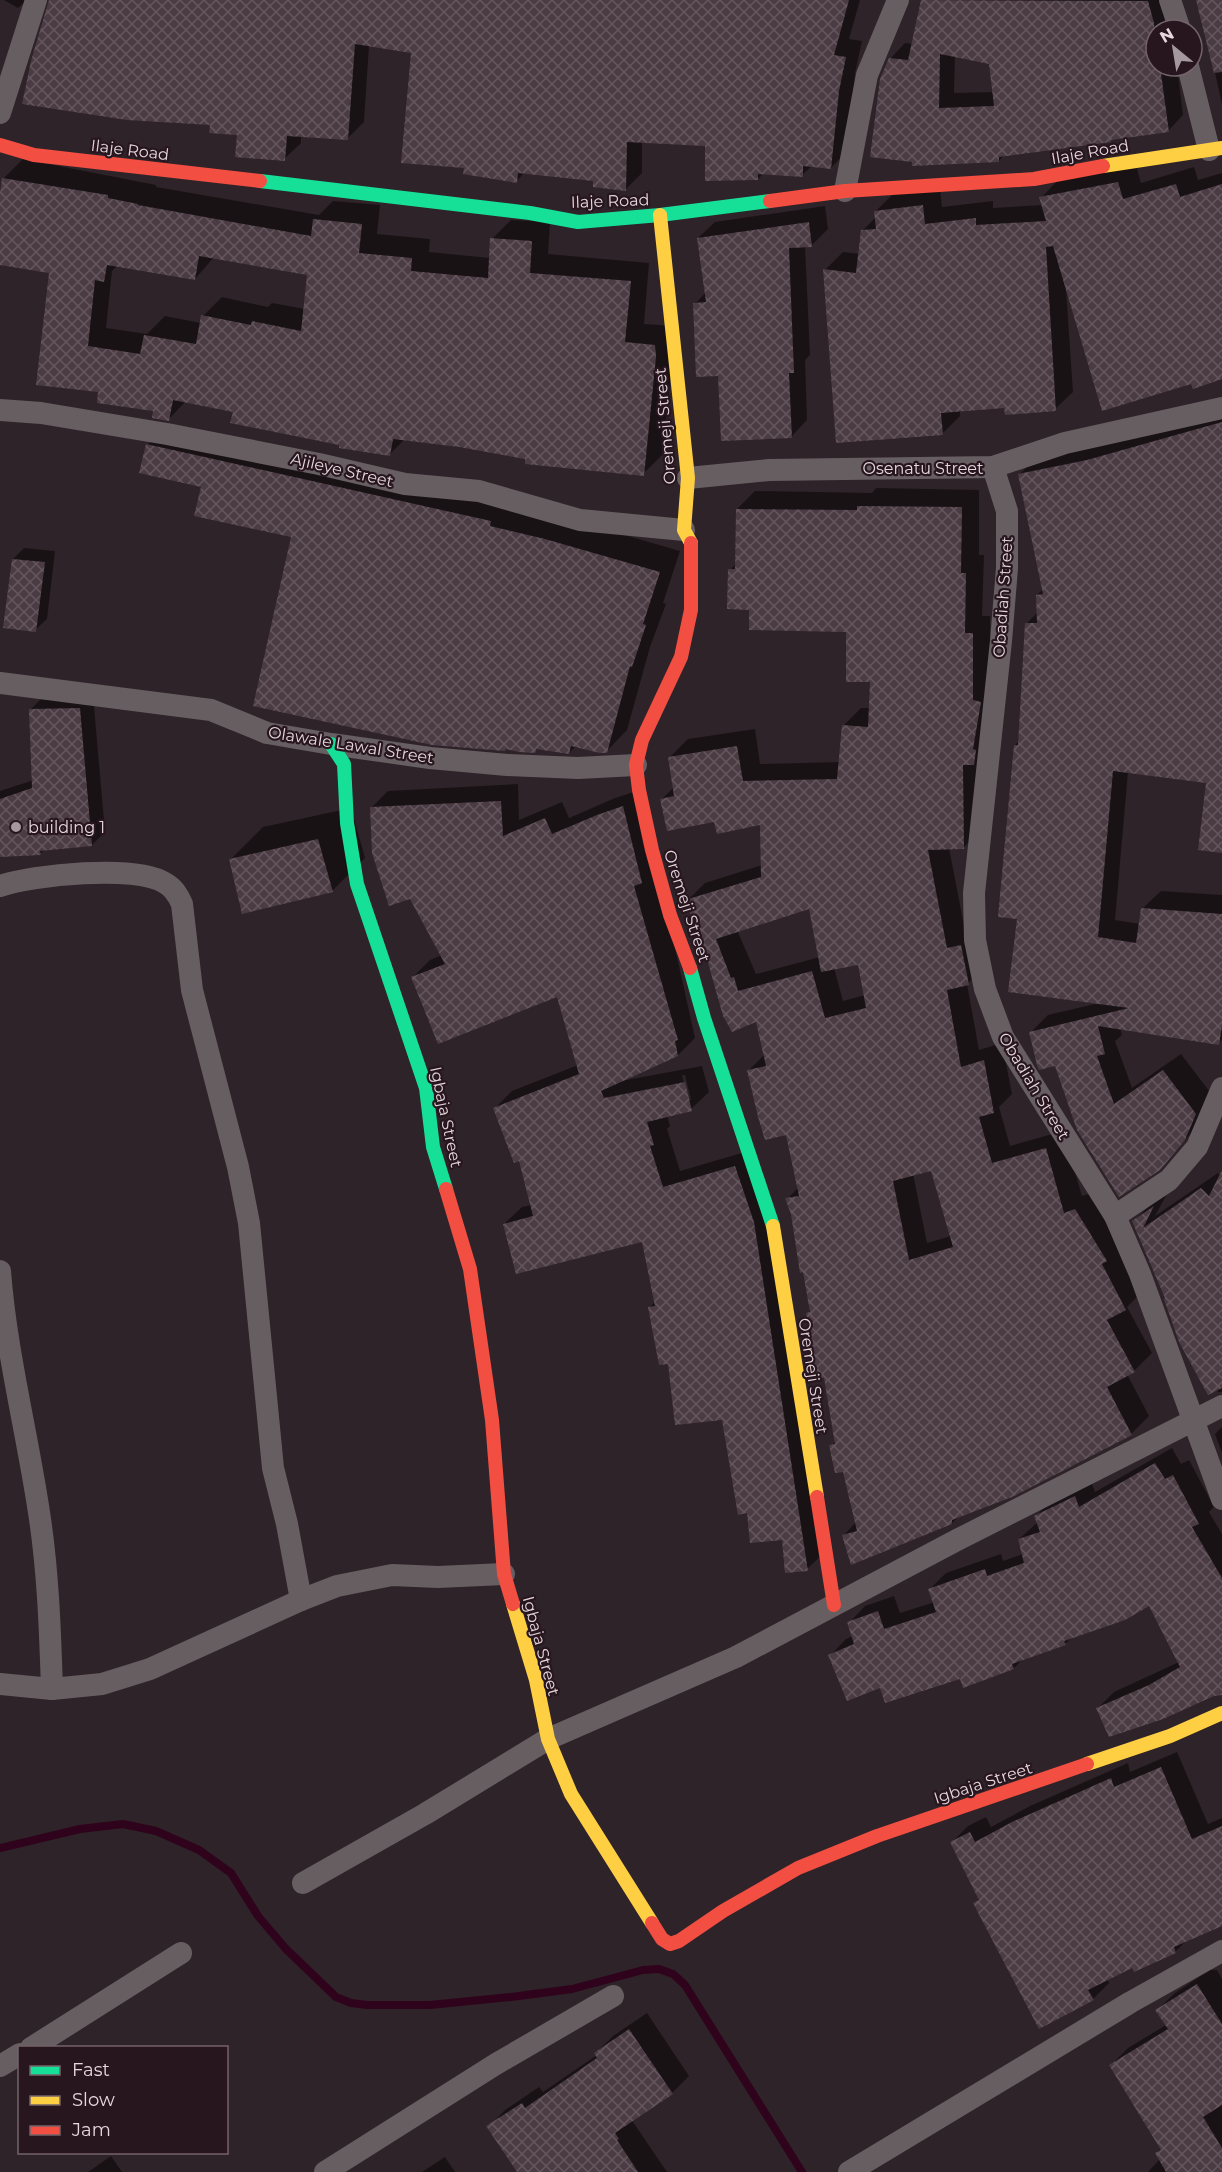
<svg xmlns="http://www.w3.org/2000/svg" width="1222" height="2172" font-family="Montserrat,sans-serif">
<defs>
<pattern id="building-cross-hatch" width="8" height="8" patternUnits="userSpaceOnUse" patternTransform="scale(1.5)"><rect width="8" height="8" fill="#4b3b43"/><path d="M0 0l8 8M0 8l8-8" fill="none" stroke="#65575e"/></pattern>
</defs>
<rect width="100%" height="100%" fill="#2e2328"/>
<g fill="#0007" fill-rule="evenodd">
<polygon points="4,0 27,0 18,8"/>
<polygon points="50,0 860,0 849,39 862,41 855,73 847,151 831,168 812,166 802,175 764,173 758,179 706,144 642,141 642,173 625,190 595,179 525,172 516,182 466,167 413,52 369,45 364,122 348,138 301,135 301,143 284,159 238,133 211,124"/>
<path d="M922,0H1167L1176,30H1156V66H1177L1183,115L1168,131L1005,154L999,161L941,162L890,59L905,43L913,44ZM955,55L990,62L994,92L954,93Z"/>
<polygon points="1222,1 1222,104 1203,19"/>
<path d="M23,159L156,185V187L319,215L333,201L380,205L377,234L430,239L429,252L490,258L492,239L511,220L550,222L548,254L649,263L644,324L673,326L675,337L662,455L643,474L405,439L390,454L341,444L234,411L186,401L169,419L155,410L100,390L51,271L0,263V201L4,178ZM214,257L309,274L305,309L272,303L268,307L222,297L203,316L201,323L165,316L147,334L106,328L112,271L118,265L195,279Z"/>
<polygon points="1136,165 1141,183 1194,167 1198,180 1222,173 1222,377 1192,382 1066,289 1073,392 1055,409 1006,406 960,410 960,416 943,433 825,270 843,252 860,254 862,231 876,217 876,211 894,193 940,188 942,207 993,201 993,208 1043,205 1041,198 1058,180"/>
<polygon points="825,206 828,229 812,245 805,246 810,355 805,360 807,420 791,437 719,374 695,304 706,292 698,238 715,222"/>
<polygon points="1222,410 1222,852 1208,782 1128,772 1115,920 1140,924 1143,908 1161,891 1222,895 1222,1040 1218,1043 1120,1028 1122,1035 1115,1041 1132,1088 1181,1054 1213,1096 1203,1120 1159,1169 1056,1064 1030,1033 1048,1015 1099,1003 1019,917 1015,745 1020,740 1027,623 1038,612 1037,595 1043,589 1019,475 1037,457"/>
<polygon points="168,424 566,518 680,551 663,603 666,604 650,647 627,730 606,752 576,746 569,753 537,748 534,751 293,536 203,485 147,445"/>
<path d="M876,488L979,490V555H984L982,616H990V682L982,829L963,848H949L965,931L986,966L967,984L979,1050L1002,1043L1012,1094L999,1107L1010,1146L1063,1131L1082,1196L1094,1192L1143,1291L1127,1307L1152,1353L1134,1371L1127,1374L1149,1416L1131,1434L960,1515L952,1523L844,1535L856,1522L844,1470L831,1446L836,1441L825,1376L808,1314L811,1311L792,1214L787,1199L799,1187L788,1133L749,1070L765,1054L757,1019L708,958L687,901L705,883L762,865V823L715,820L662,799L674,787L670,757L688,739L755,729L760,764L840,762L843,726L861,708H870L871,680L848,631L751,608L730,570L737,563V509L755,491L872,493ZM810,907L820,957L756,974L737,930ZM859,963L865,995L843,1001L834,968ZM932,1169L951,1236L927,1243L913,1174Z"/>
<polygon points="24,548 55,551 47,619 35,630 13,559"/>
<polygon points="93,695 105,832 92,845 45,849 41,853 0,853 0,791 34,780 30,710 43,697"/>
<path d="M518,784L519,820L562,802L569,818L615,798L640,790L695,1038L678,1055L621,1081L702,1066L709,1092L691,1109L667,1115L670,1126L667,1129L680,1171L752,1150L825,1552L807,1569L783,1538L749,1511L723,1418L670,1362L650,1307L655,1302L643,1240L504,1224L522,1207L532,1205L520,1159L495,1108L512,1091L578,1065L558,995L413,977L430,960L442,955L371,808L388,791ZM682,1075H685L691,1100H688Z"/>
<polygon points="351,808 365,858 333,890 243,913 231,859 263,827"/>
<polygon points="1218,1173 1220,1176 1222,1173 1222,1392 1218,1392 1167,1298 1134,1221 1149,1206 1167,1194 1155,1216"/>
<polygon points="1222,1427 1222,1453 1215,1434"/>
<polygon points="1172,1448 1181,1464 1189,1460 1214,1507 1209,1512 1222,1534 1222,1693 1098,1708 1114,1692 1179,1662 1149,1604 1072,1637 1065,1644 1024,1658 1014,1668 961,1677 881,1686 830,1656 846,1639 853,1636 849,1623 865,1606 894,1596 900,1613 935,1602 930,1589 946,1573 1001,1554 1003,1561 1023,1554 1019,1539 1038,1522 1036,1516 1052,1500 1091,1481 1095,1492"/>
<polygon points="1177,1752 1208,1824 1222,1818 1222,1924 1187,1940 1175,1952 1133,1966 1107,1979 1109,1983 1093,1999 975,1904 980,1898 952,1842 968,1826 986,1817 991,1827 1030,1806 1128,1763 1130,1772"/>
<polygon points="1210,1970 1217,1970 1222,1979 1222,2172 1148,2172 1160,2159 1157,2153 1162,2149 1111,2065 1128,2048 1166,2025 1157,2010 1175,1993"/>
<polygon points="647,2013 689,2076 672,2093 633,2119 633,2122 667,2172 518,2172 488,2127 505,2110 539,2087 543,2092 597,2055 596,2053 613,2036"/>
<polygon points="111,2156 122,2172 88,2172"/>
<polygon points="445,2157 455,2172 422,2172"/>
</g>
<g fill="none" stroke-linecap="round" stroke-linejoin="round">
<polyline stroke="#30031c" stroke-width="8" points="0,1848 80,1829 123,1824 156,1831 199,1850 231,1873 258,1916 286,1949 336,1997 351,2003 367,2005 430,2005 511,1997 572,1989 643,1970 659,1969 673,1974 685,1985 802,2172"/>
</g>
<g fill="url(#building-cross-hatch)" fill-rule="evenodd">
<polygon points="49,0 849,0 834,55 846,57 839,91 831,169 803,166 803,177 758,174 758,180 705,181 705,146 627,142 626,191 593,187 593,181 518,173 517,183 463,174 464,168 401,163 411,53 355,44 348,140 287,136 285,161 235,157 237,135 209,133 210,125 127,120 22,104 31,61"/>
<path d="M921,0L1148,1L1154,23L1156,66H1160L1169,132L1111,140V142L999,157V162L912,166V162L870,157L880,79L889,58L908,60ZM940,54L989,64L994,106L939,108Z"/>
<polygon points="1196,0 1222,0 1222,72 1214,73"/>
<path d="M2,178L108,195V198L138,204V205L311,236L313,219L362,224L359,253L412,258L411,271L488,278L490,238L532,241L530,273L631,281L625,342L655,345L656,357L644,476L525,464V459L459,447L393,439L390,456L339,448V445L230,423L233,412L173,400L169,421L152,418L153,411L97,403L98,392L36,385L49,273L0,265V193ZM199,256L307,275L301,331L252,321L251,325L201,315L196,344L144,335L140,354L88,346L95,280L104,282L107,265L195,280Z"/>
<polygon points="1118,182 1123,199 1176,184 1180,197 1222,184 1222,379 1193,389 1191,384 1102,411 1053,246 1046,247 1056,411 1005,415 1004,408 941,413 943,435 836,443 823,269 856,273 861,230 876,229 874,211 923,205 925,224 976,218 976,225 1046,221 1039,197"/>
<polygon points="809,222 812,247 789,248 794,373 789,373 792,438 721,441 718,376 696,377 693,303 706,302 697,238"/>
<polygon points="1222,422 1222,853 1198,850 1206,783 1113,771 1098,937 1136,943 1141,908 1222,914 1222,1026 1219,1045 1098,1026 1105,1054 1097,1056 1114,1104 1163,1070 1196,1114 1185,1140 1160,1170 1119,1197 1077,1130 1055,1066 1039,1070 1037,1065 1029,1032 1129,1008 1008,992 1017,919 998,917 1014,745 1018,745 1025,623 1037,623 1036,595 1043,594 1018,474 1087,460"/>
<polygon points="146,444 491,521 490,526 545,539 660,572 643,624 646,625 632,667 630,666 607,753 600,753 571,746 569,754 536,749 535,753 519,752 506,749 505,751 432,745 253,706 291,537 194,516 201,487 139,473"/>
<path d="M857,506L962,507L961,573H966L965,633H973V700L981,702L973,749L976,750L974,765H963L964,849L928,850L947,948L961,945L969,985L947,990L961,1067L984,1060L994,1113L979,1117L992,1163L1046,1148L1064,1213L1075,1209L1107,1261L1102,1264L1126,1310L1107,1320L1135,1372L1107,1387L1132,1435L1012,1497L952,1520V1524L851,1565L842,1535L857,1531L843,1472L835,1473L829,1445L835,1444L824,1378L817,1379L806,1313L810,1312L803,1272L800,1273L791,1214L785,1198L799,1196L786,1135L765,1140L758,1117L747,1070L766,1066L756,1022L732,1032L723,1016L707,959L685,900L761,877L760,825L717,834L714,822L667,831L660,799L674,796L668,757L737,746L743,781L837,779L842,725L868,727L870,682H846V632L749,630V610L727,609L728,569H735L736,509L857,510ZM809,909L821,972L858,965L866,1008L825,1018L812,971L738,991L734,977L731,978L716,939ZM931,1171L953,1247L909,1260L893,1181Z"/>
<polygon points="12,559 45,562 36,632 3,628"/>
<polygon points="80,708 92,846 40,851 41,855 0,857 0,799 32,788 29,709"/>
<polygon points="501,801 503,836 545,818 552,834 597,815 623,806 642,883 634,886 678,1040 675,1041 678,1056 601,1091 604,1098 685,1082 692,1111 647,1122 654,1145 650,1146 663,1187 735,1166 754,1222 808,1571 785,1573 782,1540 750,1543 747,1513 738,1515 722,1420 675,1425 668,1364 659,1365 648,1307 655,1306 642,1242 516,1274 503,1224 533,1216 519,1161 514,1163 493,1108 579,1074 557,997 438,1044 411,977 445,964 410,899 389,906 372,853 370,807"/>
<polygon points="318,839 333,892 242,914 229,859"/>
<polygon points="1222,1170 1222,1388 1208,1395 1179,1342 1164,1299 1165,1298 1132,1221 1154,1206 1143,1228 1201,1188 1209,1196"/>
<polygon points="1155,1463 1165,1479 1173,1475 1199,1524 1192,1527 1222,1578 1222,1695 1214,1696 1163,1719 1109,1737 1096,1708 1149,1685 1180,1667 1149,1606 1125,1620 1064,1641 1066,1645 1012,1664 1014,1669 963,1688 960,1679 885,1703 880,1688 847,1701 828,1655 854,1644 847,1622 878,1611 884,1629 936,1612 928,1589 985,1569 987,1576 1024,1563 1018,1539 1040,1532 1034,1516 1075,1496 1079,1507"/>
<polygon points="1161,1767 1192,1839 1222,1826 1222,1926 1174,1947 1176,1953 1134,1972 1132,1968 1088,1990 1094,2000 1039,2029 973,1903 979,1900 950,1842 970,1832 975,1842 1012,1822 1111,1778 1114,1787"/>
<polygon points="1197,1984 1222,2024 1222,2105 1203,2117 1222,2148 1222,2172 1166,2172 1155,2153 1161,2150 1109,2065 1168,2029 1155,2010"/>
<polygon points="629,2029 673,2094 615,2133 619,2139 617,2140 638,2172 517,2172 486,2126 522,2103 525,2108 597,2058 594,2053"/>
</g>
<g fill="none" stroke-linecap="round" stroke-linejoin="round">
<g stroke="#675e62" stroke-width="22">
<polyline points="1170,0 1180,30"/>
<polyline points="1188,66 1209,150"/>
<polyline points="0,113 36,0"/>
<polyline points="845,191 867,75 898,0"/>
<polyline points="0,410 41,413 167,434 319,464 405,484 479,491 580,520 684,530"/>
<polyline points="993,467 1007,511 1007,568 1001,641 974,893 975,940 985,989 1003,1037 1115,1216 1140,1274 1222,1499"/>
<polyline points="688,478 769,470 993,467 1065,443 1222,408"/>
<polyline points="0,683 211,710 267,733 331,744 430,758 507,765 578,768 636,765"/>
<path d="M0,886C33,875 135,864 165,883C174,888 178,895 182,904L192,990L238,1167L249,1223L273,1468L287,1524L301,1600"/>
<polyline points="1115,1216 1169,1180 1197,1147 1222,1088"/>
<path d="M0,1271C6,1350 26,1428 38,1506C48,1567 50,1628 52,1689"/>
<polyline points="0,1684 52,1689 102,1684 150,1669 301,1600 337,1586 392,1575 438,1577 504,1574"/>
<polyline points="303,1883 425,1814 548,1739 736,1657 957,1540 1222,1406"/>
<polyline points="31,2048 181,1953"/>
<polyline points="0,2066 20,2054"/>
<polyline points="325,2172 496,2064 613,1996"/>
<polyline points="849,2172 1131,2002 1222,1951"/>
</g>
<g stroke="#16e098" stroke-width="14">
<polyline points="260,181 530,213 578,222 660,215 770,201"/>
<polyline points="331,744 344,764 347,823 357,884 426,1088 433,1147 446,1189"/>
<polyline points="690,968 704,1018 773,1226"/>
</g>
<g stroke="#ffcf43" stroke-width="14">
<polyline points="1103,166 1222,148"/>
<polyline points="660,215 688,478 684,530 691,543"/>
<polyline points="773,1226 817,1497"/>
<polyline points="513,1604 536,1680 548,1739 571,1794 652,1923"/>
<polyline points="1087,1764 1170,1736 1222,1713"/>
</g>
<g stroke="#f24e42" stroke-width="14">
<polyline points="0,145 34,155 260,181"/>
<polyline points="770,201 845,191 1034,179 1103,166"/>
<polyline points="690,968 670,915 652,850 639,790 636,765 642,740 681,657 691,610 691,543"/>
<polyline points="446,1189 470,1269 492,1420 504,1574 513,1604"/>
<polyline points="817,1497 834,1605"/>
<polyline points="652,1923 662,1939 670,1944 679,1941 723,1911 798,1868 877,1836 1087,1764"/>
</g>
</g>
<circle fill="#a5989e" stroke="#28161e" stroke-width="2" cx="16" cy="827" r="6"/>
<g text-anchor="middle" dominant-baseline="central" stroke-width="4.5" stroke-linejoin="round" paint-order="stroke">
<g font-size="16" fill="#e5d7dd" stroke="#28161e">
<text transform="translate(130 150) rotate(7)">Ilaje Road</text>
<text transform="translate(1090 152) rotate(-10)">Ilaje Road</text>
<text transform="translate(610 201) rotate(-2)">Ilaje Road</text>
<text transform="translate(665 426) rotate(-95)">Oremeji Street</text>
<text x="923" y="468">Osenatu Street</text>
<text transform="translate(342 470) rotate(13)">Ajileye Street</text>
<text transform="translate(1003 597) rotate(-86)">Obadiah Street</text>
<text transform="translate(351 745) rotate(9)">Olawale Lawal Street</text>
<text transform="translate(687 906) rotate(72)">Oremeji Street</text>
<text transform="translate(1034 1086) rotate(59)">Obadiah Street</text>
<text transform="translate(446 1117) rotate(78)">Igbaja Street</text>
<text transform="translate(813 1376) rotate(81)">Oremeji Street</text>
<text transform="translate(541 1646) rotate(75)">Igbaja Street</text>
<text transform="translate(983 1783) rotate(-18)">Igbaja Street</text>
</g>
<g font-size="16" fill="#e5d7dd" stroke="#28161e" text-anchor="start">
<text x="28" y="827">building 1</text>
</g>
</g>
<rect x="18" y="2046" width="210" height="108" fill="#28161e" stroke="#74636a" stroke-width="1.5"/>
<rect x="30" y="2066" width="30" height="9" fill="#16e098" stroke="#74636a" stroke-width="1.5"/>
<text x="72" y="2076" font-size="18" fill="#e5d7dd">Fast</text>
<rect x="30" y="2096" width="30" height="9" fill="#ffcf43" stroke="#74636a" stroke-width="1.5"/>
<text x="72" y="2106" font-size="18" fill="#e5d7dd">Slow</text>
<rect x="30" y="2126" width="30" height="9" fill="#f24e42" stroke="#74636a" stroke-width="1.5"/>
<text x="72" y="2136" font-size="18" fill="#e5d7dd">Jam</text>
<g transform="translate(1174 48) rotate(330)"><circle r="28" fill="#28161e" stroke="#74636a" stroke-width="1.5"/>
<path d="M0-4.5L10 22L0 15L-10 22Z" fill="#a5989e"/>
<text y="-9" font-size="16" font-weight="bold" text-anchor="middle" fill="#e5d7dd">N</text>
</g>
</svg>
